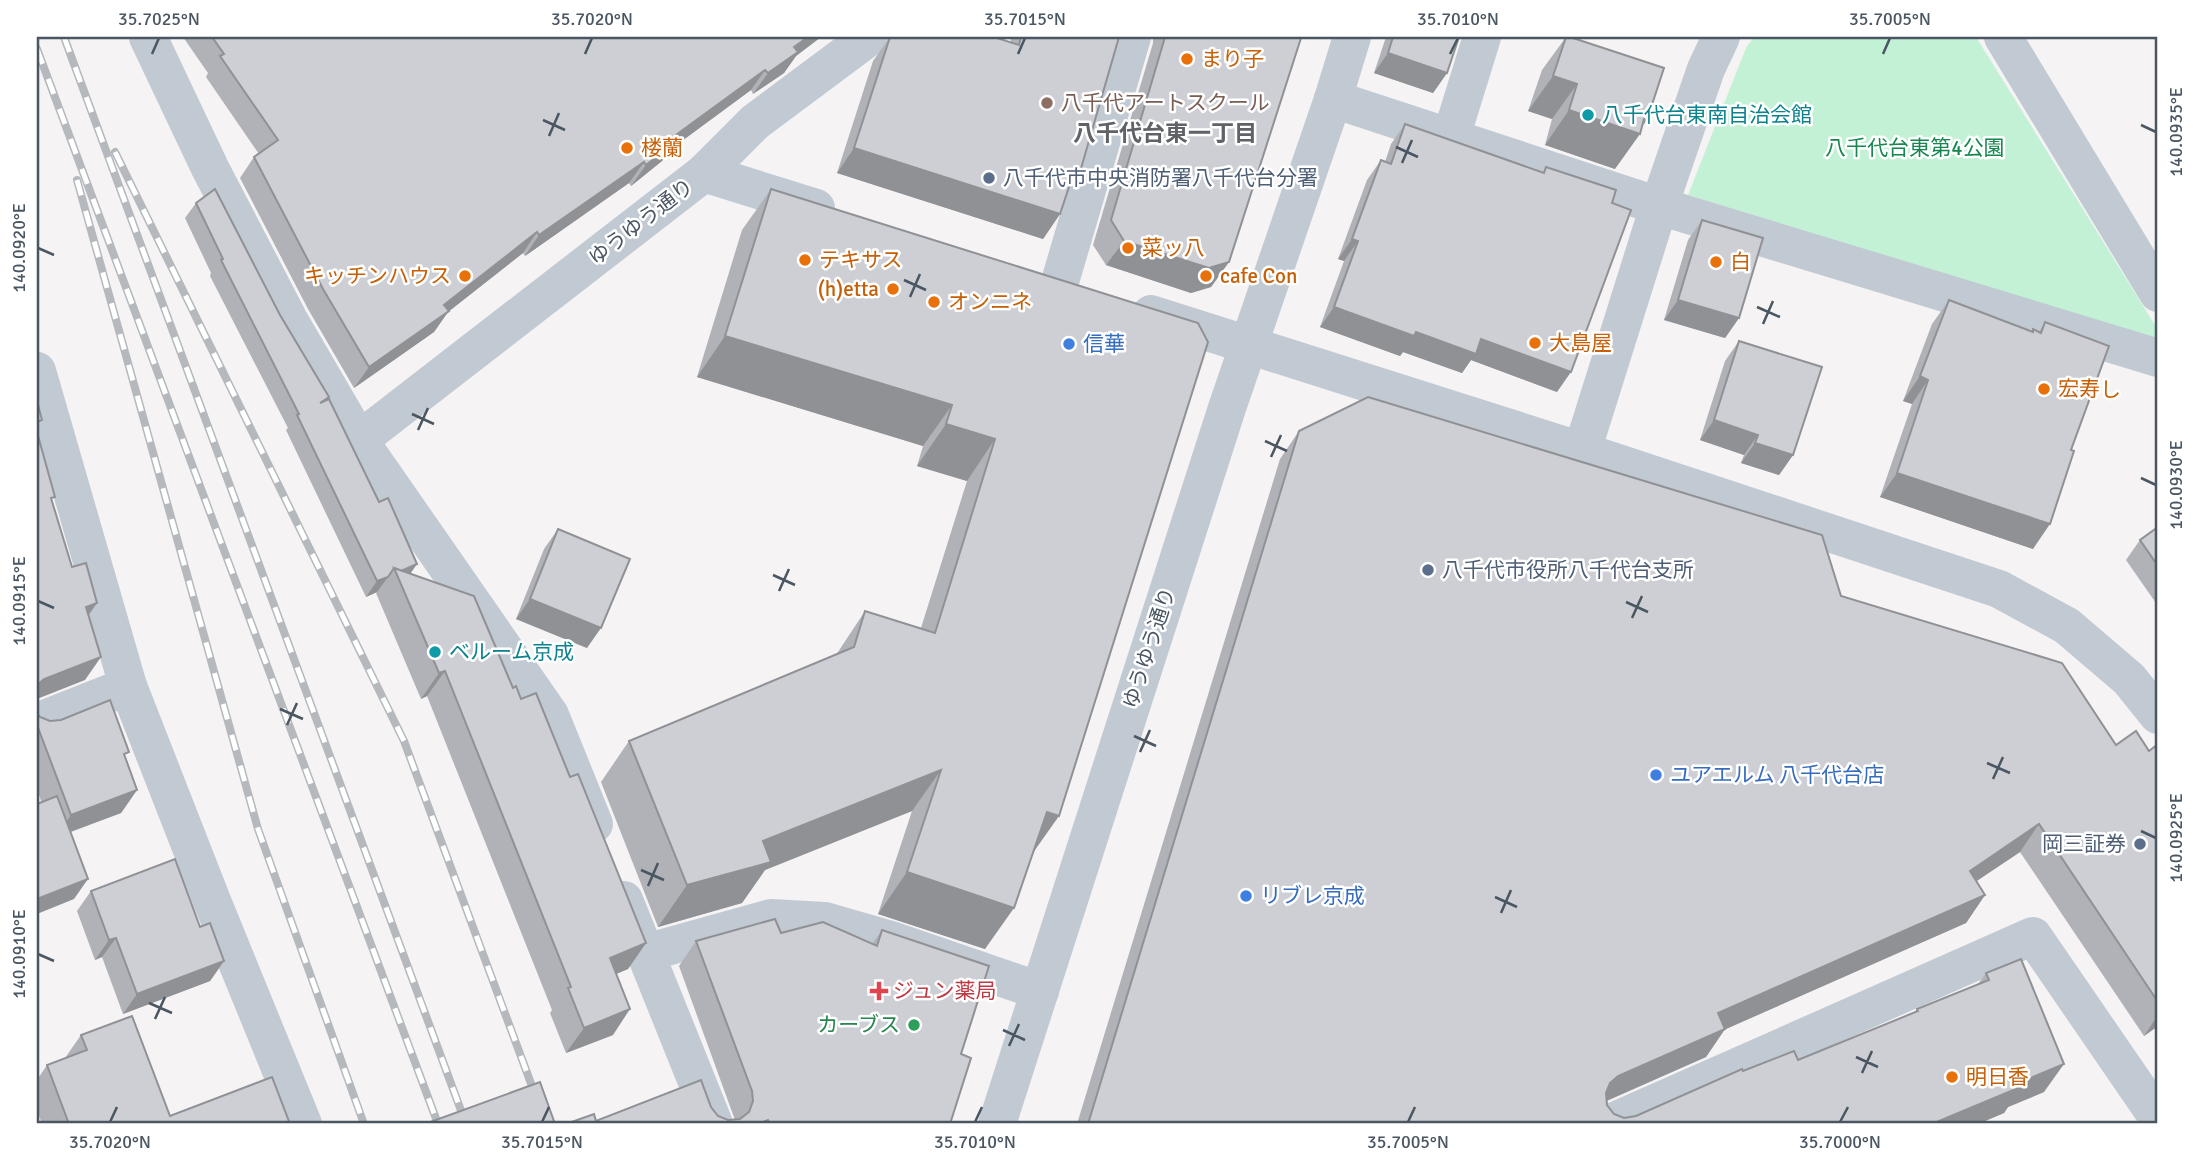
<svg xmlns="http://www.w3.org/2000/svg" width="2195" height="1161" font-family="Signika,'Noto Sans JP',sans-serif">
<rect width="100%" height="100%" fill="#f5f3f3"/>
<polygon fill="#c3f1d5" points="1754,37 1976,37 2158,330 2158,339 1688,195 1746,48"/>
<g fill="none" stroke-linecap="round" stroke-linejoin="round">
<g stroke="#c1cad2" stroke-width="38">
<polyline points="148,37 210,168 289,320 359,440 550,715 594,824"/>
<polyline points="2003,37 2158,293"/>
<polyline points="1333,99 1659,206 2158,358"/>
<polyline points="1451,137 1482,37"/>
<polyline points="704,173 755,122 869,37"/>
<polyline points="1059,285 1132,37"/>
<polyline points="1151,314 1582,451 1999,589 2067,626 2129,679 2158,715"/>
<polyline points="37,371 128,686 212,901 303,1124"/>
<polyline points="359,440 704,173 816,208"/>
<polyline points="1582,451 1659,206 1706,69 1721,37"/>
<polyline points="37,722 128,686"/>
<polyline points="624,900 714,1124"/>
<polyline points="645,953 771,918 825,921 891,940 1040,991"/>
<polyline points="997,1124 1227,408 1333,99 1352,37"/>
<polyline points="1608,1124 2033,936 2158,1118"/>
</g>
<g stroke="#b5b8bd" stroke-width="8">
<g id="rail">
<polyline points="64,37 466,1124"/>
<polyline points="37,49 438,1124"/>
<polyline points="115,152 404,741 546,1124"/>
<polyline points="77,180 258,829 364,1124"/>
</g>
</g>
<use href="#rail" stroke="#fff" stroke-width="5" stroke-dasharray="16" stroke-linecap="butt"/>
</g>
<g fill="#b0b2b7">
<polygon points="183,37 821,37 796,56 784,73 753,94 751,90 671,149 662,161 631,186 629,183 525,256 523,253 448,312 434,332 354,388 308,309 240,178 254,157 259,154 206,77 208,73"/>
<polygon points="890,37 1010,42 1012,37 1119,37 1080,172 1069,187 1060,214 1043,239 837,173 873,61"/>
<polygon points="1153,37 1301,37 1229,262 1211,287 1191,293 1106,265 1093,245 1153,43"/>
<polygon points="1386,37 1459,37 1447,73 1433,93 1374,73"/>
<polygon points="1566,37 1615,169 1545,145 1552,119 1528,111 1542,70"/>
<polygon points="1405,124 1543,172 1546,167 1557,392 1471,360 1462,373 1403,352 1400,356 1320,327 1344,261 1338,259 1367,180 1381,160 1385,162 1391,144"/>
<polygon points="771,189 1198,323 1033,852 985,949 878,914 912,811 765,870 742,903 658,927 601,782 629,741 836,655 865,611 921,628 967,481 917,466 923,446 697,377 742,230"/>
<polygon points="196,203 280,315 329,397 327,400 410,574 513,688 570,777 646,943 628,969 616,974 613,1035 566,1053 550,1013 552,1010 427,696 421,699 376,593 377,592 366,597 286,430 288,428 210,276 211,273 185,218"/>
<polygon points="1702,220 1739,318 1725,338 1664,320 1688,240"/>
<polygon points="1949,300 2032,332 2039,332 2045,322 2033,549 1880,497 1912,404 1903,401 1932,324"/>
<polygon points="1739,341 1793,455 1779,475 1741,463 1744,455 1700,440 1725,361"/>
<polygon points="1299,431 1841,596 2116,745 2149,751 2158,744 2158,1026 2144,1036 2020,852 1976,881 1985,895 1966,923 1725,1029 1706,1057 1607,1101 1607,1105 1614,1114 1624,1118 1636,1116 1743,1071 1798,1060 1914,1013 1917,1009 1978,984 1986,973 2044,1092 2008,1107 2004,1113 1978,1124 1077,1124 1280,459"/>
<polygon points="2158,527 2158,606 2126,560 2140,540"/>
<polygon points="558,529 587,648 516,619 544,549"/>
<polygon points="37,713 40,717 125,758 137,790 121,813 71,832 74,899 37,789"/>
<polygon points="91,891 200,927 224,961 210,981 123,1014 102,957 95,960 77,911"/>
<polygon points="882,930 961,1054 950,1124 566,1124 711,1107 718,1116 728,1120 735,1120 679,966 696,941 781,933 872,944"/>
<polygon points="81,1035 170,1116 290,1124 42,1124 37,1110 37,1080 47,1065 65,1058"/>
</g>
<g fill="#909195">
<polygon points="808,37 821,37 796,56 784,73 753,94 768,73 794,47"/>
<polygon points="1388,53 1447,73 1433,93 1374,73"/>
<polygon points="765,70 751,90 671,149 662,161 631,186 646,165 673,137"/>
<polygon points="1553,76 1577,84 1552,119 1528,111"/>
<polygon points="1569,110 1644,119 1647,120 1637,133 1640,134 1615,169 1545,145"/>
<polygon points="854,148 1060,214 1043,239 837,173"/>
<polygon points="644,162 629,183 525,256 539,235"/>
<polygon points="537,232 523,253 448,312 434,332 354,388 369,367 444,305"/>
<polygon points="1352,239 1358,241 1344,261 1338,259"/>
<polygon points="1124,241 1229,262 1211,287 1191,293 1106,265"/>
<polygon points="1678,300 1739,318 1725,338 1664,320"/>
<polygon points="1334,307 1416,332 1481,339 1571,372 1557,392 1471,360 1462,373 1403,352 1400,356 1320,327"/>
<polygon points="725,336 952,405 923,446 697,377"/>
<polygon points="1920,376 1928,380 1912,404 1903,401"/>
<polygon points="1714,420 1758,435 1744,455 1700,440"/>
<polygon points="946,424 995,439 967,481 917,466"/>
<polygon points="1755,443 1793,455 1779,475 1741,463"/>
<polygon points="1897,473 2050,524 2033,549 1880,497"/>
<polygon points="417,564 406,580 396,573"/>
<polygon points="388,577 377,592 366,597 377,581"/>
<polygon points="530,599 601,628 587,648 516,619"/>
<polygon points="97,603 81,626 86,607"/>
<polygon points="101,657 85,680 37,699 37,685 44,679"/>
<polygon points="445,671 427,696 421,699 439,673"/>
<polygon points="941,770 912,811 765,870 742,903 658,927 687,885 763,841"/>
<polygon points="137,790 121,813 56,837 71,815"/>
<polygon points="1047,812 1059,816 1030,857"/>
<polygon points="2039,824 2020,852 1950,899 1970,871"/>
<polygon points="907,872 1014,908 985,949 878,914"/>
<polygon points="88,879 74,899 37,914 37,899"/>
<polygon points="1985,895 1966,923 1699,1041 1718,1013"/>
<polygon points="116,938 102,957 95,960 109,940"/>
<polygon points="646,943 628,969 592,984 610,958"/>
<polygon points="224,961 210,981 123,1014 137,994"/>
<polygon points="630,1009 613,1035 566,1053 584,1028"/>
<polygon points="2158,1015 2158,1026 2144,1036"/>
<polygon points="1725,1029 1706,1057 1599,1104 1610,1083 1618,1076"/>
<polygon points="2064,1064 2044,1092 2008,1107 2004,1113 1978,1124 1932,1124 2021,1082"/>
</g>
<g fill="#cdcfd5" stroke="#909195" stroke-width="2">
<polygon points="212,37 808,37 794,47 798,52 768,73 765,70 673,137 677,141 646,165 644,162 539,235 537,232 444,305 449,311 369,367 323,289 254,157 278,140 220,56 224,54"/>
<polygon points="890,37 994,37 1019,45 1021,37 1119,37 1080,172 1076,166 1060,214 854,148"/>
<polygon points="1165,37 1301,38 1229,262 1209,268 1124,241 1111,220"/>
<polygon points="1393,37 1459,37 1447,73 1388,53"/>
<polygon points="1566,37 1570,37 1664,68 1647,120 1644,119 1640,134 1569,110 1577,84 1553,76"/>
<polygon points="1405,124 1544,173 1546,167 1616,190 1612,203 1631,210 1571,372 1481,339 1476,354 1416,332 1414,336 1334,307 1358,241 1352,239 1381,160 1391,164"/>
<polygon points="215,189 280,315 329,397 320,403 329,399 379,502 388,498 417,564 401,571 394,568 388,577 377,581 297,415 299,414 221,260 223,259 196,203"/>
<polygon points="771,189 1198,323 1208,342 1059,816 1047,812 1014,908 907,872 941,770 763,841 771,862 687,885 629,741 854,647 865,611 935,633 995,439 946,424 952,405 725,336"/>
<polygon points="1702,220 1763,238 1739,318 1678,300"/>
<polygon points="1949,300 2033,332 2033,329 2041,333 2045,322 2109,346 2071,450 2074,451 2050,524 1897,473 1928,380 1920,376"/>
<polygon points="1739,341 1822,367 1793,455 1755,443 1758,435 1714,420"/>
<polygon points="1368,397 1822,535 1841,596 2062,663 2116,745 2136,731 2149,751 2158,744 2158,1002 2039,824 1970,871 1985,895 1718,1013 1725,1029 1618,1076 1610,1083 1606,1093 1607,1105 1614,1114 1624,1118 1636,1116 1742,1069 1743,1071 1794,1051 1798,1060 1918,1011 1917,1009 1989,980 1986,973 2021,959 2064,1064 2021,1082 2023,1086 1932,1124 1088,1124 1299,431"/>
<polygon points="37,401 42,420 37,422"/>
<polygon points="37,432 55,497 51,498 72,567 86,563 97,603 86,607 101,657 44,679 37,685"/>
<polygon points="2158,527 2158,566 2140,540"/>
<polygon points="558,529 630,559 601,628 530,599"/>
<polygon points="394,568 474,596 513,688 516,686 521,699 536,693 570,777 578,774 646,943 610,958 630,1009 584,1028 568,988 571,987 445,671 439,673"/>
<polygon points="110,700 129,752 124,754 137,790 71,815 37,725 37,713 40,717 50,721 61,720"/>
<polygon points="57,796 88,879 37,899 37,804"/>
<polygon points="175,859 200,927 210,923 224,961 137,994 116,938 109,940 91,891"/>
<polygon points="775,919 781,933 823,922 877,946 882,930 989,966 961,1054 971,1058 950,1124 770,1124 768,1120 758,1124 566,1124 594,1114 596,1121 701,1080 711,1107 718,1116 728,1120 740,1119 749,1112 753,1101 752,1091 696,941"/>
<polygon points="132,1016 170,1116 272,1077 290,1124 69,1124 47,1065 87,1050 81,1035"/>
<polygon points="540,1082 555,1124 425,1124"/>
</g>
<path fill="none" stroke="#4a5661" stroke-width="2.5" d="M152,54L159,38M585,54L592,38M1018,54L1025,38M1450,54L1458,38M1883,54L1890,38M543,120L565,130M2141,125L2156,132M549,136L559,113M1396,147L1418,157M1402,163L1412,140M38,248L54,255M904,280L926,290M910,297L920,274M1757,307L1780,317M1763,324L1773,301M412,414L434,424M418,430L428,408M1265,441L1287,451M1271,457L1281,435M2141,478L2156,485M773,575L795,585M779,591L789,569M38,601L54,608M1626,602L1648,612M1632,618L1642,596M280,709L303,719M287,725L297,703M1134,736L1156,746M1140,752L1150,730M1987,763L2010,773M1993,779L2003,757M2141,831L2156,838M641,870L664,880M648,886L658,863M1495,897L1517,907M1501,913L1511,890M38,954L54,961M149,1003L172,1013M155,1019L165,997M1003,1030L1025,1040M1009,1046L1019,1024M1856,1057L1878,1067M1862,1073L1872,1051M110,1122L117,1107M542,1122L549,1107M975,1122L982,1107M1408,1122L1415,1107M1840,1122L1848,1107"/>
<g fill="#e8710a" stroke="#fff" stroke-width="2.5">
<circle cx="1187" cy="59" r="7"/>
<circle cx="627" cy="148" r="7"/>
<circle cx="1128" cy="248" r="7"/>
<circle cx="805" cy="260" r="7"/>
<circle cx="1716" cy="262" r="7"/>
<circle cx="465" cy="276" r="7"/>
<circle cx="1206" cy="276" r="7"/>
<circle cx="893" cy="289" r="7"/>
<circle cx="934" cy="302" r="7"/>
<circle cx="1535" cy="343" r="7"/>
<circle cx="2044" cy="389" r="7"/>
<circle cx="1952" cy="1077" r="7"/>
</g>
<circle fill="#8d6e63" stroke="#fff" stroke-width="2.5" cx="1047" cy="103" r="7"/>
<g fill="#0f9aa8" stroke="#fff" stroke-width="2.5">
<circle cx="1588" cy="115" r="7"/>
<circle cx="435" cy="652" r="7"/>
</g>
<g fill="#5c6f8a" stroke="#fff" stroke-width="2.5">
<circle cx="989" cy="178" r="7"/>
<circle cx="1428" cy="570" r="7"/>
<circle cx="2140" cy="844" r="7"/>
</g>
<g fill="#3f7fe0" stroke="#fff" stroke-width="2.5">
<circle cx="1069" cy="344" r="7"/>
<circle cx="1656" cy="775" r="7"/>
<circle cx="1246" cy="896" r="7"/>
</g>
<path fill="#e0444e" stroke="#fff" stroke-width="2.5" d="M875.5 980.5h7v7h7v7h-7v7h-7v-7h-7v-7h7z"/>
<circle fill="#2e9e5b" stroke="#fff" stroke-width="2.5" cx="914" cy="1025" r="7"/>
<g text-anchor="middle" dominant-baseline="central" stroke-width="5" stroke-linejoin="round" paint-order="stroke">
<g font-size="21" fill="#c56008" stroke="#fff" text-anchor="start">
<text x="1201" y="59">まり子</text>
<text x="641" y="148">楼蘭</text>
<text x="1142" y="248">菜ッ八</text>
<text x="819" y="260">テキサス</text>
<text x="1730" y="262">白</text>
<text x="451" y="276" text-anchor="end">キッチンハウス</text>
<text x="1220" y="276">cafe Con</text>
<text x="879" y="289" text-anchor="end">(h)etta</text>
<text x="948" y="302">オンニネ</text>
<text x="1549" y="343">大島屋</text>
<text x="2058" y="389">宏寿し</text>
<text x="1966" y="1077">明日香</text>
</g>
<g font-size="21" fill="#785e54" stroke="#fff" text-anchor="start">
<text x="1061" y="103">八千代アートスクール</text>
</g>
<g font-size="21" fill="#0d838f" stroke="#fff" text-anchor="start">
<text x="1602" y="115">八千代台東南自治会館</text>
<text x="449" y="652">ベルーム京成</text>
</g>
<g font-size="21" fill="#17864f" stroke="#fff">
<text x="1915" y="148">八千代台東第4公園</text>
</g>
<g font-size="21" fill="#4e5e75" stroke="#fff" text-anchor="start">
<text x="1003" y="178">八千代市中央消防署八千代台分署</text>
<text x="1442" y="570">八千代市役所八千代台支所</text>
<text x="2126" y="844" text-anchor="end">岡三証券</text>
</g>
<g font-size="21" fill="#4a5661" stroke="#fff">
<text transform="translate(641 222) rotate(-38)">ゆうゆう通り</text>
<text transform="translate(1149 648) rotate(-72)">ゆうゆう通り</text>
</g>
<g font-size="21" fill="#366cbe" stroke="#fff" text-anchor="start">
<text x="1083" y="344">信華</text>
<text x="1670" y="775">ユアエルム 八千代台店</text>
<text x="1260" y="896">リブレ京成</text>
</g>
<g font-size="21" fill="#be3a42" stroke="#fff" text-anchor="start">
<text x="893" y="991">ジュン薬局</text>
</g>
<g font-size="21" fill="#27864d" stroke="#fff" text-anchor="end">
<text x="900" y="1025">カーブス</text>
</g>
<g font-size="23" font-weight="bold" fill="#5f6368" stroke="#fff">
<text x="1165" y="133">八千代台東一丁目</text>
</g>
</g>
<rect width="2195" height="1161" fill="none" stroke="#ffffff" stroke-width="77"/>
<rect x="38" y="38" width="2118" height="1084" fill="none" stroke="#4a5661" stroke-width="2.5"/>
<g font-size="18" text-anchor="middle" fill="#4a5661">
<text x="159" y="25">35.7025°N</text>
<text x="592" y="25">35.7020°N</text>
<text x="1025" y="25">35.7015°N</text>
<text x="1458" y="25">35.7010°N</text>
<text x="1890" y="25">35.7005°N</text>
<text transform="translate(2176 132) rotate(-90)" y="6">140.0935°E</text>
<text transform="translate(19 248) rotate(-90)" y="6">140.0920°E</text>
<text transform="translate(2176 485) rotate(-90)" y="6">140.0930°E</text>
<text transform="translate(19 601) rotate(-90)" y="6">140.0915°E</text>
<text transform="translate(2176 838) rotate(-90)" y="6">140.0925°E</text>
<text transform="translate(19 954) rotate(-90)" y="6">140.0910°E</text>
<text x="110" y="1148">35.7020°N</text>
<text x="542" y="1148">35.7015°N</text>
<text x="975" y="1148">35.7010°N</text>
<text x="1408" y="1148">35.7005°N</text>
<text x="1840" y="1148">35.7000°N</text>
</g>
</svg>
